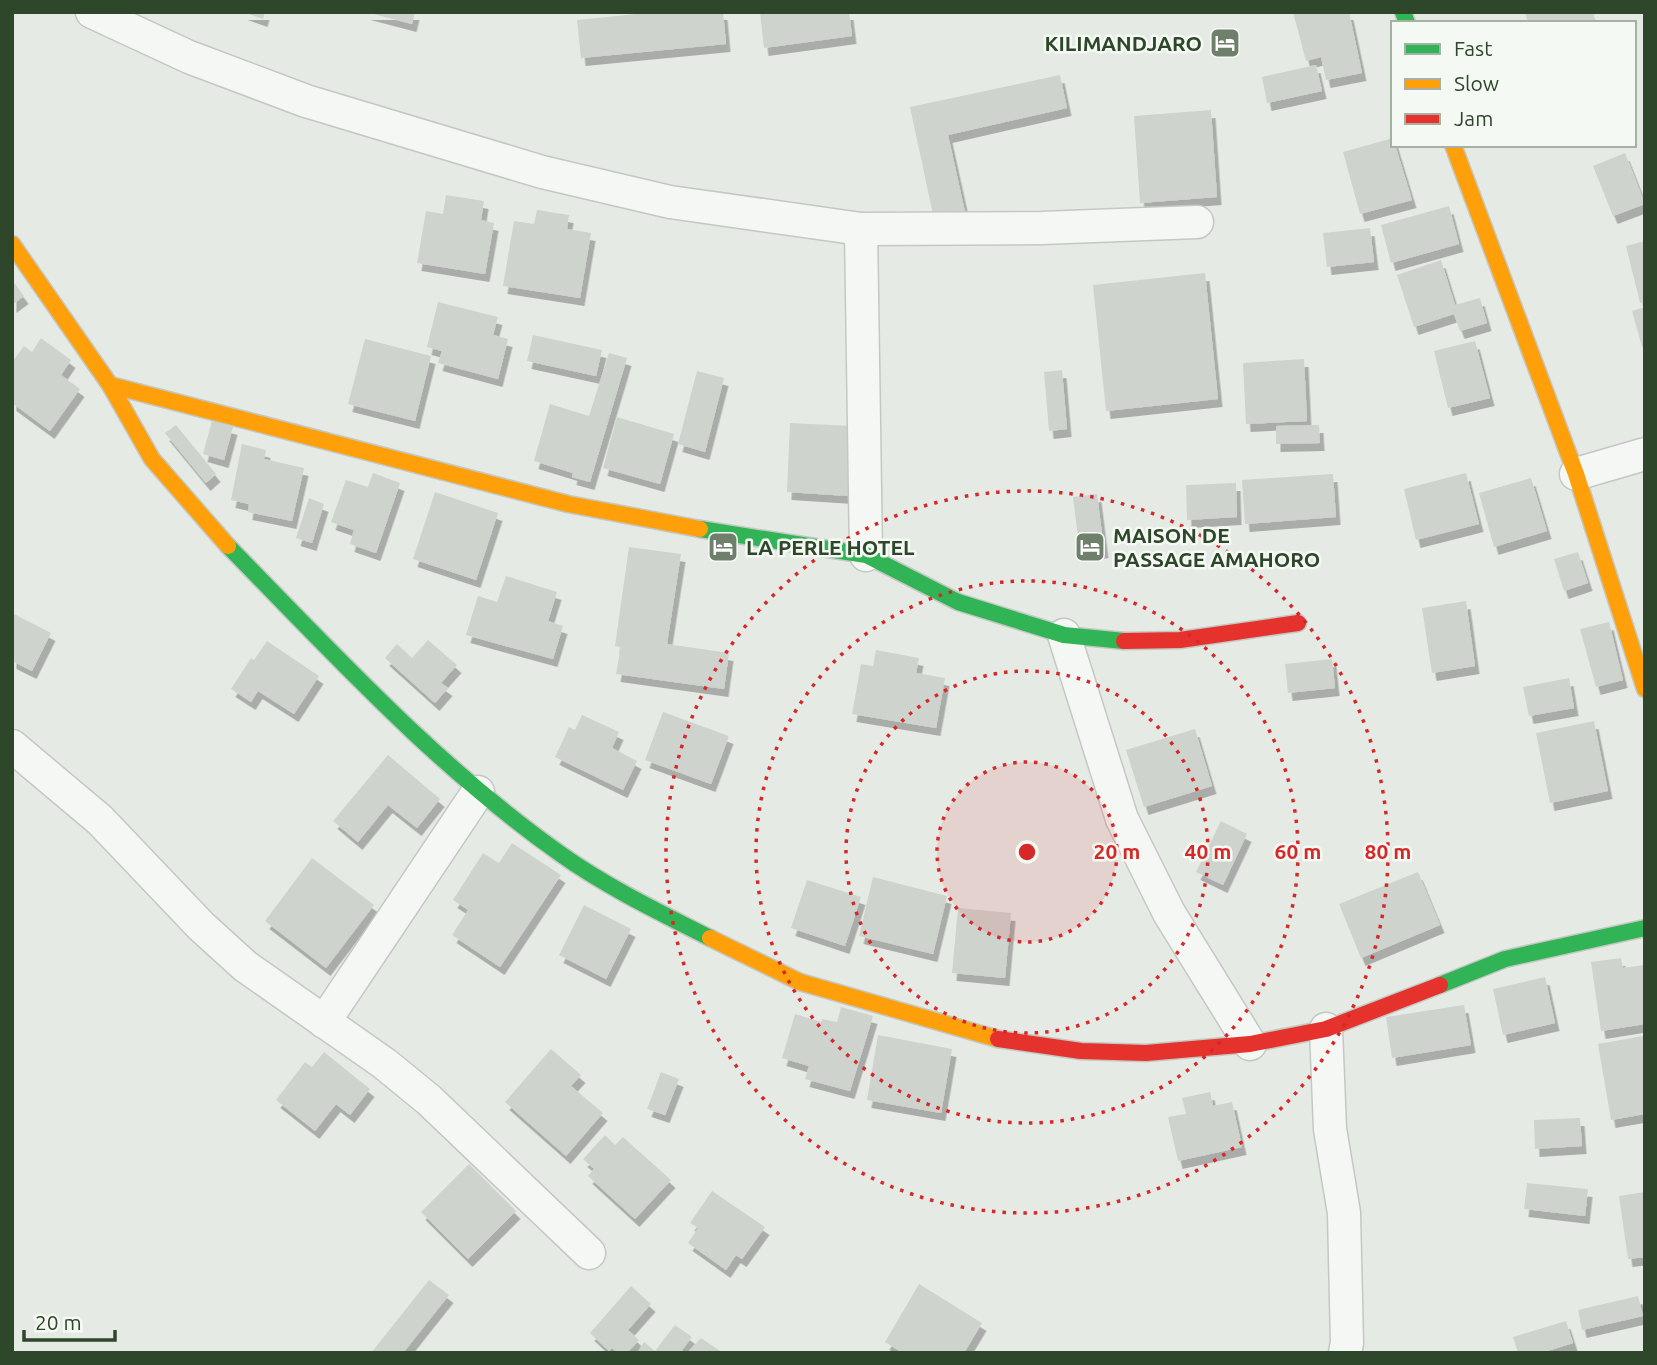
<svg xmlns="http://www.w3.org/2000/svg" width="1657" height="1365" font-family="Ubuntu,sans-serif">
<defs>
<filter id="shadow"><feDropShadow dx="4.5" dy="8" stdDeviation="0" flood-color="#0004"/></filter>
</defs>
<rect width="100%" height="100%" fill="#e6eae5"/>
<g fill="#cfd3ce" filter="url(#shadow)">
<polygon points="243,12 265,12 263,19"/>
<polygon points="366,12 415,12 412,24"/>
<polygon points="656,12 723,12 726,44 581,58 577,20"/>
<polygon points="760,12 849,12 852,36 764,48"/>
<polygon points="1293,12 1349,12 1362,73 1326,80 1321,57 1306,61"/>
<polygon points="1525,12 1593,12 1596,23 1528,23"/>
<polygon points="1316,65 1322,91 1267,103 1262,77"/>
<polygon points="1060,75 1067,108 948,135 965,212 934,219 910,107"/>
<polygon points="1211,110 1217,197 1140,203 1134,116"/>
<polygon points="1393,138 1412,200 1360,214 1343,152"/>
<polygon points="1625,153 1645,204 1613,216 1593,166"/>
<polygon points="446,195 484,201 481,220 494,223 485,274 417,263 426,211 443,214"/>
<polygon points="1449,206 1459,244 1391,263 1381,225"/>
<polygon points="537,210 569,215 567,229 591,233 580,298 503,286 514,221 534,224"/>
<polygon points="1370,228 1374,262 1327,267 1323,233"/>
<polygon points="1645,241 1645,302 1640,303 1626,246"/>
<polygon points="1441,260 1455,305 1480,298 1487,323 1460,331 1454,314 1414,327 1397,275"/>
<polygon points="1205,273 1218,399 1106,411 1093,285"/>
<polygon points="12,280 24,296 12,305"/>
<polygon points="438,302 498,317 493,335 508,339 498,379 438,363 442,351 427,347"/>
<polygon points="1645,307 1645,347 1642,347 1632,311"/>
<polygon points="533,335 602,350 596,376 527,361"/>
<polygon points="41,338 71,360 61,375 80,389 50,431 12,403 12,362 24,346 32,352"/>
<polygon points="365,339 431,356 415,421 348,404"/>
<polygon points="1475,341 1490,398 1448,408 1434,351"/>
<polygon points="609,353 627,358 590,482 572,477 573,473 534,461 550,404 589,416"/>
<polygon points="1304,359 1307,421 1246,424 1243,363"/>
<polygon points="1062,370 1067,429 1049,431 1044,372"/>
<polygon points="697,371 724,378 705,452 678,444"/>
<polygon points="617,417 674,434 660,484 603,468"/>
<polygon points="212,421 233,427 224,460 203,454"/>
<polygon points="790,423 852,426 848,496 787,492"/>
<polygon points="176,425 216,474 206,483 165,433"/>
<polygon points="1319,425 1320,443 1276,444 1276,426"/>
<polygon points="242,444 266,450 264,459 304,468 292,521 248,512 249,504 231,500"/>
<polygon points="373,473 400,483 376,553 350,544 354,530 331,522 346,480 368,487"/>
<polygon points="1466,473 1479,524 1416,540 1404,489"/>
<polygon points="1333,474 1336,517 1245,524 1242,480"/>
<polygon points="1531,478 1547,531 1494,547 1479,493"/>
<polygon points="1236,483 1237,517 1187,520 1186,485"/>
<polygon points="435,492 498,513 476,580 413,559"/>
<polygon points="1097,494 1104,550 1080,554 1073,497"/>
<polygon points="309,498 324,504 312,543 296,538"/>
<polygon points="629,547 681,554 667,644 729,653 724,689 616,674 621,647 615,646"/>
<polygon points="1578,552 1588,583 1564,591 1554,559"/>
<polygon points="506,576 557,592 548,621 563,626 553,659 466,635 478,596 497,602"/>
<polygon points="1466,601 1475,666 1432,673 1422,608"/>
<polygon points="12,613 51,633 32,671 12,661"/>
<polygon points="1609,622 1623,680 1596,687 1580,629"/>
<polygon points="428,640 457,665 441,683 448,688 435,703 385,658 397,644 412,658"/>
<polygon points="267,641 319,676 294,714 258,691 251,702 231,689 251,658 254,660"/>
<polygon points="876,650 919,658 916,673 945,678 936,728 852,714 861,664 873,666"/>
<polygon points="1332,659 1335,688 1288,693 1285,664"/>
<polygon points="1569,678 1574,708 1529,716 1523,687"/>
<polygon points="663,712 729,736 711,784 645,760"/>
<polygon points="582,715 619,732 612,748 637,761 623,790 555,757 569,727 575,730"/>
<polygon points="1594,721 1608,791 1550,803 1536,733"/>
<polygon points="1195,729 1212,786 1144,807 1126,750"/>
<polygon points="388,755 440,799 417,828 388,805 358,842 333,821"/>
<polygon points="1221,821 1247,834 1223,885 1196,872"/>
<polygon points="512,843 561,875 500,967 452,935 468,910 453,900 483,853 499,863"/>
<polygon points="312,858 374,905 326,968 265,921"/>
<polygon points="1418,872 1440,925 1361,958 1339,904"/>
<polygon points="873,877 947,896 933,954 859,936"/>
<polygon points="807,880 861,897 845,946 791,928"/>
<polygon points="584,905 631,929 606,979 559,955"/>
<polygon points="958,908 1011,913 1005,978 952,973"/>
<polygon points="1621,958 1623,968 1644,965 1645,1024 1601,1031 1591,962"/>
<polygon points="1545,977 1555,1023 1503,1035 1493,989"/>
<polygon points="1464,1005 1471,1045 1392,1058 1386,1017"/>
<polygon points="841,1007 873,1016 850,1091 805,1079 809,1066 782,1058 795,1014 821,1022 822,1019 837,1022"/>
<polygon points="878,1035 952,1049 941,1113 867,1100"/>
<polygon points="1643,1036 1645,1114 1611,1120 1598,1044"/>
<polygon points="551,1049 581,1075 571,1086 603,1113 566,1156 505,1102"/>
<polygon points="324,1052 370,1089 350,1115 336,1104 315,1131 276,1100 305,1062 312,1067"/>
<polygon points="661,1072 679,1079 665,1115 647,1109"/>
<polygon points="1210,1092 1213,1106 1232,1102 1242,1147 1178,1161 1168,1117 1186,1114 1182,1098"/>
<polygon points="1580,1118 1582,1146 1535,1149 1534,1120"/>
<polygon points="605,1135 615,1145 623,1137 671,1180 635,1219 588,1176 594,1169 583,1159"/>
<polygon points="469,1164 516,1211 468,1259 421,1212"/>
<polygon points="1527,1183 1588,1189 1585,1216 1524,1209"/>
<polygon points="712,1191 765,1227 742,1259 736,1255 726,1270 688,1243 698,1228 690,1223"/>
<polygon points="1645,1192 1645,1257 1628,1259 1619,1196"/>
<polygon points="429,1280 449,1295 403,1353 371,1353"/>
<polygon points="919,1284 982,1323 964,1353 903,1353 885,1342"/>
<polygon points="631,1286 651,1304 628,1330 639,1340 627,1353 618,1353 612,1348 609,1351 590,1333"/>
<polygon points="1638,1296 1643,1316 1582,1330 1578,1310"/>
<polygon points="1566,1321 1573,1343 1541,1353 1518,1353 1513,1337"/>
<polygon points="675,1325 692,1337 680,1353 637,1353 644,1342 655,1351"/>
<polygon points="701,1338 723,1353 687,1353"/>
</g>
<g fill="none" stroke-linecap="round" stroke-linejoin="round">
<g stroke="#c4c8c3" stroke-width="35">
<g id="street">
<polyline points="92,12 189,57 306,101 542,172 670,202 861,229 1042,228 1197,222"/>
<polyline points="861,229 866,555"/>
<polyline points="1576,474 1645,454"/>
<polyline points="1064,635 1122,819 1169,913 1250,1044"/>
<polyline points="12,746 100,820 201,926 245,966 385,1064 429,1100 589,1253"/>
<polyline points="324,1022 478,792"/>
<polyline points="1326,1029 1330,1129 1344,1213 1347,1343 1345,1353"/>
</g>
</g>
<g stroke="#c4c8c3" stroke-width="19">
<g id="fast">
<polyline points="1403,12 1407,23"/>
<polyline points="700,529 866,555 958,602 1064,635 1124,641"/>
<path d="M228,546C334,654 437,767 562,855C607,887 661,913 710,938"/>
<polyline points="1440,985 1505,959 1645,928"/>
</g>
</g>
<g stroke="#c4c8c3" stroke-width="19">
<g id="slow">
<polyline points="1453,145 1576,474 1645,689"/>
<polyline points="12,244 110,385 152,459 228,546"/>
<polyline points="110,385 568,504 700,529"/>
<polyline points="710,938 800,982 998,1039"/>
</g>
</g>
<g stroke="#c4c8c3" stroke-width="19">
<g id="jam">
<polyline points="1124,641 1180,640 1298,623"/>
<polyline points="998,1039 1081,1051 1146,1053 1250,1044 1326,1029 1440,985"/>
</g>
</g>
<use href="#street" stroke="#f5f7f5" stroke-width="32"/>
<use href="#fast" stroke="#30b455" stroke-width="16"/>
<use href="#slow" stroke="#ff9f0a" stroke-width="16"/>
<use href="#jam" stroke="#e5322d" stroke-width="16"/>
</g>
<circle cx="1027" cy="852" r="90" fill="#d62828" fill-opacity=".12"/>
<g fill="none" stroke="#d62828" stroke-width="3.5" stroke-dasharray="3.5 7">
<circle cx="1027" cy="852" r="90"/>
<circle cx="1027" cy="852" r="181"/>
<circle cx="1027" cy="852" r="271"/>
<circle cx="1027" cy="852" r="361"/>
</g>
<defs>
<g id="hotel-square" transform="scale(1.575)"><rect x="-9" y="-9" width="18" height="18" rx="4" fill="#6e7f6b" stroke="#f5f9f4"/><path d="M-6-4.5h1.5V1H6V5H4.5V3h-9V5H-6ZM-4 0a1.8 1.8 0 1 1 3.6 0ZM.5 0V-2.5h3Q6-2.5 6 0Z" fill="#fff"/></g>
</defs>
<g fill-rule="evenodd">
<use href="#hotel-square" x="1225" y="43"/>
<use href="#hotel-square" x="723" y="547"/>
<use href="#hotel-square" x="1090" y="547"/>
</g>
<g text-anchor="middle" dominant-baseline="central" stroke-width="5" stroke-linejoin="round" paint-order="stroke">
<g font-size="21" font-weight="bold" fill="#2e4629" stroke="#f5f9f4" text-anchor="start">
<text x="1202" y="43" text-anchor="end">KILIMANDJARO</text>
<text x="1113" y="535">MAISON DE<tspan x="1113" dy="24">PASSAGE AMAHORO</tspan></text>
<text x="746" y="547">LA PERLE HOTEL</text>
</g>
</g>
<circle cx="1027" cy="852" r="10" fill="#d62828" stroke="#f5f9f4" stroke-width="3.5"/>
<g font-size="21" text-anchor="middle" font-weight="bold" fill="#d62828" stroke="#f5f9f4" stroke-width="5" stroke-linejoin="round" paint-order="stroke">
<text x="1117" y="859">20 m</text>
<text x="1208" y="859">40 m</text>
<text x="1298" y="859">60 m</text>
<text x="1388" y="859">80 m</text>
</g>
<rect width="1657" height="1365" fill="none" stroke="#2e4629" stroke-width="28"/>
<rect x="1391" y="21" width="245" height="126" fill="#f5f9f4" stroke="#a5b1a3" stroke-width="2"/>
<rect x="1405" y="44" width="35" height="10" fill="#30b455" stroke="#a5b1a3" stroke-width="2"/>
<text x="1454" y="56" font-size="21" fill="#2e4629">Fast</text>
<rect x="1405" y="79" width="35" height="10" fill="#ff9f0a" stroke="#a5b1a3" stroke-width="2"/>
<text x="1454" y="91" font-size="21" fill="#2e4629">Slow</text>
<rect x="1405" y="114" width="35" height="10" fill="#e5322d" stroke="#a5b1a3" stroke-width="2"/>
<text x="1454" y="126" font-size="21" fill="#2e4629">Jam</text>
<path d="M24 1330v10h91v-10" fill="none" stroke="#2e4629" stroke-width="3.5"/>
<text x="35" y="1330" font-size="21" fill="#2e4629" stroke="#f5f9f4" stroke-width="5" paint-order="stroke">20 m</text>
</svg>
